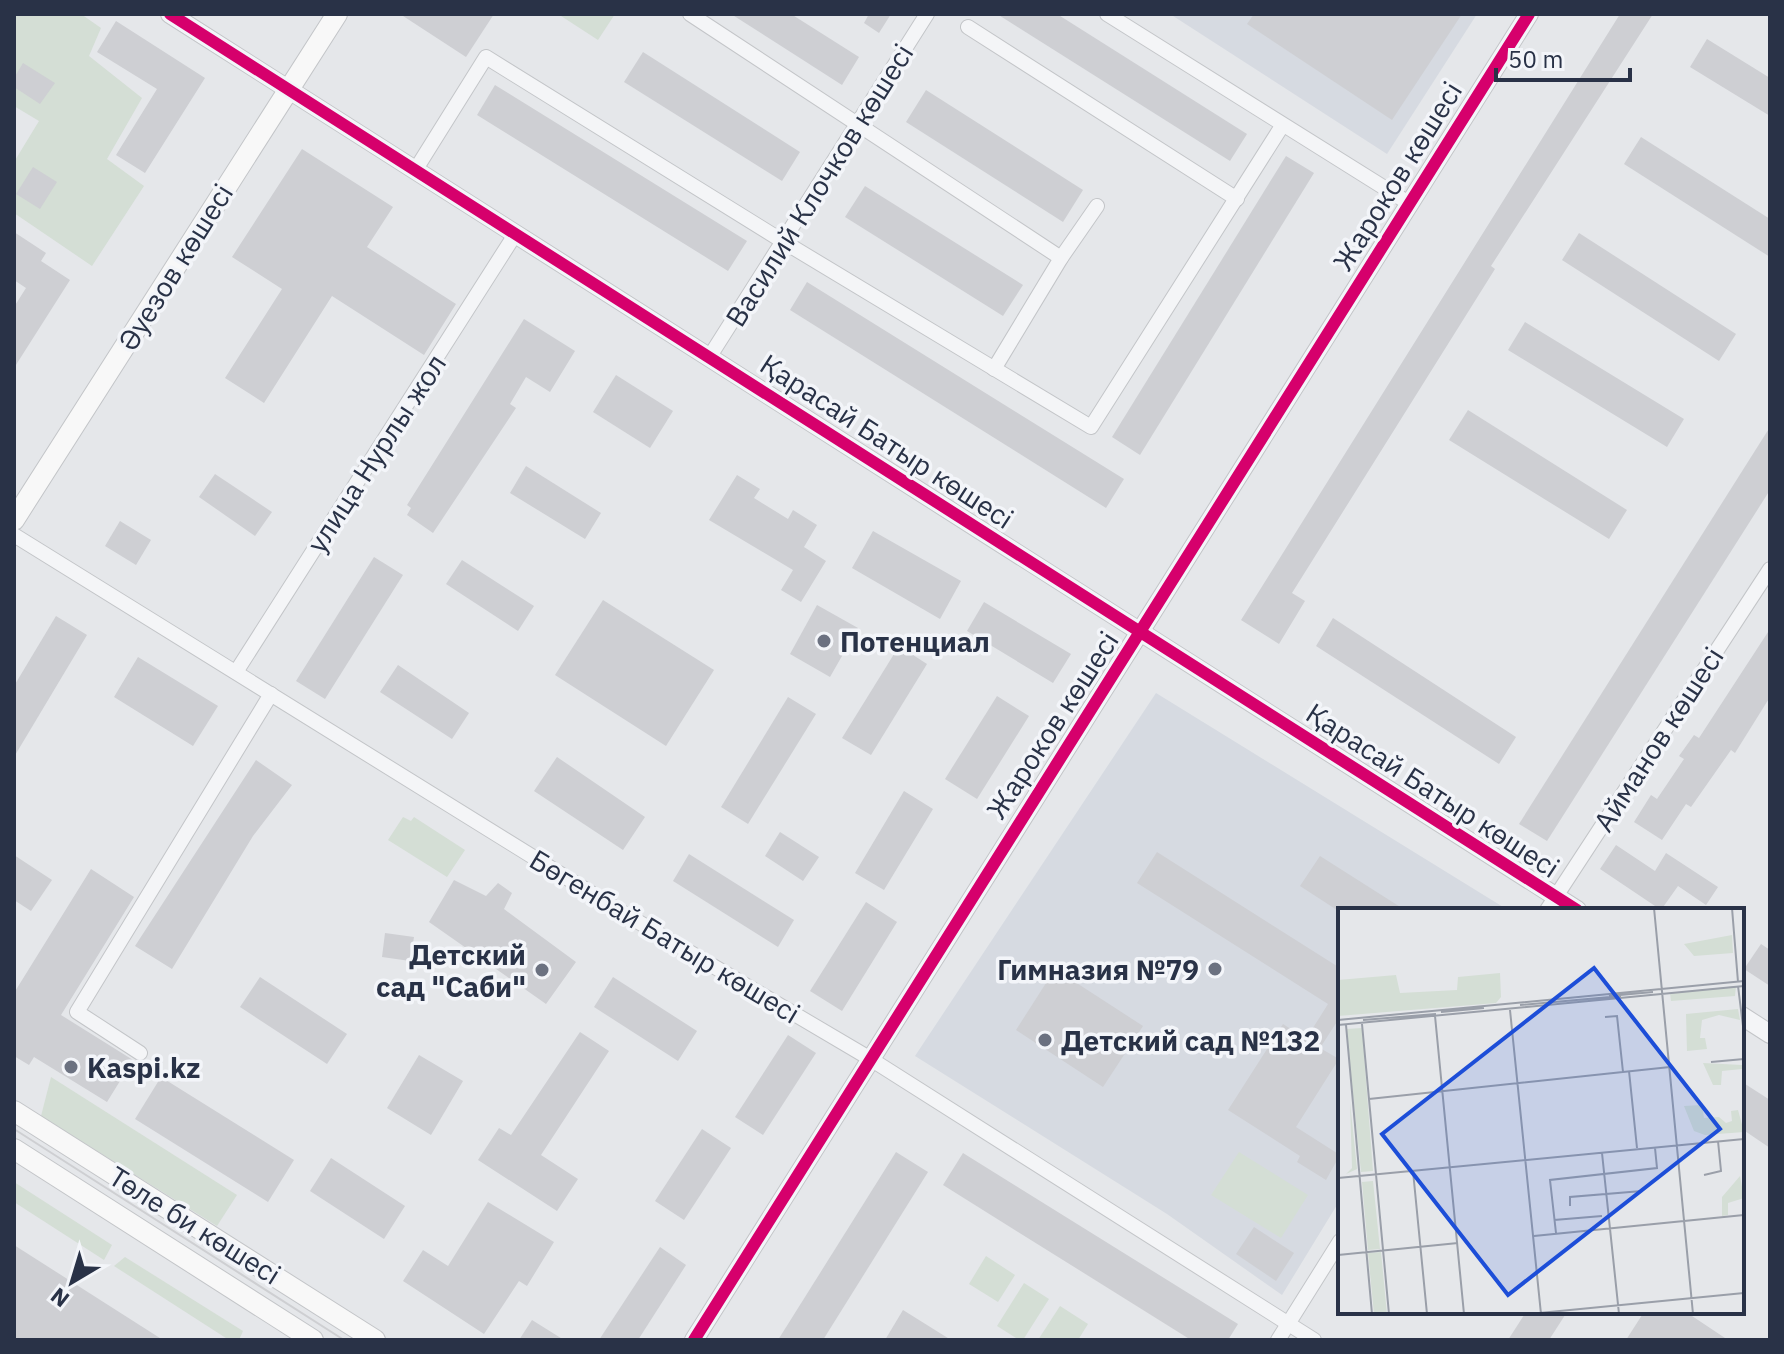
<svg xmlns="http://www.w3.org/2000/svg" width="1784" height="1354" font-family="'IBM Plex Sans',sans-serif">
<rect width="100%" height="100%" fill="#e5e7ea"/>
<g fill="#d6dae1">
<polygon points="1170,14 1477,14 1387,154"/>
<polygon points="1156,693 1508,910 1340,910 1340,1200 1282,1295 1167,1214 915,1056"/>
</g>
<g fill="#d4ded5">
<polygon points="14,14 81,14 101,28 89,56 142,98 107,159 144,186 92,266 14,213 14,162 39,121 14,106"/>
<polygon points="558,14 615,14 598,40"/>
<polygon points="403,817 411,821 414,817 465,850 447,877 388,840"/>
<polygon points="51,1077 237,1195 217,1226 41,1116"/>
<polygon points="1239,1152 1308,1195 1281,1238 1211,1195"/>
<polygon points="14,1182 112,1245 104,1260 14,1202"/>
<polygon points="986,1256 1015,1275 998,1302 969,1284"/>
<polygon points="125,1257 243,1331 239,1340 229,1340 114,1266"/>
<polygon points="1024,1283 1049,1299 1023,1340 1019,1340 997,1326"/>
<polygon points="1060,1306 1088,1324 1078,1340 1038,1340"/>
</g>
<g fill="#cecfd3">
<polygon points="400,14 494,14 466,57"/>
<polygon points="731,14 791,14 859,57 842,85"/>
<polygon points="869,14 891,14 879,33 864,23"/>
<polygon points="997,14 1057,14 1247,134 1230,161"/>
<polygon points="1254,14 1462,14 1392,120 1247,24"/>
<polygon points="1620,14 1653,14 1491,266 1495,269 1292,593 1305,601 1279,644 1241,620"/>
<polygon points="116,21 205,78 145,173 116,155 157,89 97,52"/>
<polygon points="1707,39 1770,78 1770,116 1690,67"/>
<polygon points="643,52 800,152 782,181 624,82"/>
<polygon points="23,63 55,83 40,104 14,87 14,78"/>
<polygon points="495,85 747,241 728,271 477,115"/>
<polygon points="926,90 1083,190 1063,222 906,122"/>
<polygon points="1641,137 1770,219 1770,257 1624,164"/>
<polygon points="302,149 393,207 367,247 456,304 424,355 332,296 264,403 225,378 282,289 232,257"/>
<polygon points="1286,156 1314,173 1140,455 1112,437"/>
<polygon points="33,167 57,182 40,209 16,194"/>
<polygon points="865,186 1023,285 1003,316 845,217"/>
<polygon points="14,232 46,253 41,261 70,280 14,368 14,307 26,288 14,280"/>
<polygon points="1579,233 1736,334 1719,361 1562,260"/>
<polygon points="807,282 1124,479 1106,508 790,310"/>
<polygon points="524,319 575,351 550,392 526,377 510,404 516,408 433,533 407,515 411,508 407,505"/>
<polygon points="1525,322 1684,419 1667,447 1508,350"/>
<polygon points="616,375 673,411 650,448 593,412"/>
<polygon points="1468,410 1627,510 1609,539 1449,440"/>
<polygon points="1770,427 1770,490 1547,841 1519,824"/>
<polygon points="526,466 601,513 585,539 510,493"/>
<polygon points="215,474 272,512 255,536 199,497"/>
<polygon points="737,475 760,489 754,498 788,519 793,510 817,525 804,547 826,561 801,602 781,590 793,570 709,520"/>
<polygon points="120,521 151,540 136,565 105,546"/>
<polygon points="873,531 961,581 940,619 852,568"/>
<polygon points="374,557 403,575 325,699 296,681"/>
<polygon points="462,560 534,606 518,631 446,584"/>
<polygon points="603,600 714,670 666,746 555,675"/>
<polygon points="984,602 1071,654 1053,683 967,631"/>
<polygon points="817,605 858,628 830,677 790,654"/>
<polygon points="56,616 87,635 14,757 14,686"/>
<polygon points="1333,618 1516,737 1499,764 1316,646"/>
<polygon points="1770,629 1770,697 1735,753 1731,750 1691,807 1686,804 1662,840 1634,822 1651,795 1657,799 1684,759 1679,756 1694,735 1699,738"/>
<polygon points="899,646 927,664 871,755 842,738"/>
<polygon points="138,657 218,706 193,746 114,697"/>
<polygon points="398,665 469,713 452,739 380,692"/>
<polygon points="997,696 1029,716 977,799 945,779"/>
<polygon points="788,697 816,714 748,824 721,807"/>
<polygon points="557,757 645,817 623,850 534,791"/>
<polygon points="256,760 292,785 253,836 172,969 135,946"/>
<polygon points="904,791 933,809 884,890 855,873"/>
<polygon points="780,832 819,857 803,881 765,856"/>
<polygon points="1616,845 1655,871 1666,853 1718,887 1706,905 1678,886 1661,910 1600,869"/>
<polygon points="1157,852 1340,968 1340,1017 1320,1048 1339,1059 1296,1127 1340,1155 1326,1180 1297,1162 1300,1156 1228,1110 1283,1024 1306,1039 1328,1004 1137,883"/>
<polygon points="689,854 794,920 778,947 673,881"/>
<polygon points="14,855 52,880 31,911 14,900"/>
<polygon points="1320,856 1405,910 1337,910 1300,886"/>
<polygon points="91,869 134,897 61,1015 133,1060 107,1102 34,1057 29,1065 14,1056 14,993"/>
<polygon points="454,880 486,896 498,883 512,893 504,909 576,962 546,1004 429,922"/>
<polygon points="866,902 897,922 842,1011 810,991"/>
<polygon points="385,933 414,937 410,961 382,957"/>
<polygon points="1761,944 1770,950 1770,986 1744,969"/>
<polygon points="1055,969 1143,1026 1103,1087 1016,1030"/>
<polygon points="260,977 347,1034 327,1064 240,1007"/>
<polygon points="613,977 697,1031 678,1061 594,1007"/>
<polygon points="580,1032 609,1051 541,1155 578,1179 557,1211 478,1160 499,1128 511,1135"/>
<polygon points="788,1035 816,1053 763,1135 735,1117"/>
<polygon points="419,1055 463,1081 431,1135 387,1108"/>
<polygon points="161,1077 294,1160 268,1202 135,1119"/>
<polygon points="1742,1082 1770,1100 1770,1148 1742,1129"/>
<polygon points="702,1129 731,1148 684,1220 655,1201"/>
<polygon points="896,1152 928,1172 823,1340 778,1340"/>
<polygon points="963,1153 1238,1324 1228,1340 1191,1340 943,1185"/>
<polygon points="331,1158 405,1206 384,1239 310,1191"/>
<polygon points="488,1202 554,1242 527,1286 519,1281 484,1334 403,1281 423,1250 448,1266"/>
<polygon points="1254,1227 1294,1253 1276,1281 1236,1254"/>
<polygon points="14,1245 163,1340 14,1340"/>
<polygon points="660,1247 686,1265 638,1340 599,1340"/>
<polygon points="903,1310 951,1340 885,1340"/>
<polygon points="1526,1312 1567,1312 1549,1340 1508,1340"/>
<polygon points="1644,1312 1686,1312 1728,1340 1626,1340"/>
<polygon points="532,1320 564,1340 519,1340"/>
</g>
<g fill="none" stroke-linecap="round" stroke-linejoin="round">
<g stroke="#c3c5c8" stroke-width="16">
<g id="minor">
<polyline points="690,14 1061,258 1097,206"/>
<polyline points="1107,14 1407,202"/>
<polyline points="968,27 1237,199"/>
<polyline points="416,169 486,57 784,242 1091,427 1282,126"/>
<polyline points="710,356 927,14"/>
<polyline points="994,369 1061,258"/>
<polyline points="14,535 625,914 869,1058 1314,1340"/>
<polyline points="236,672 516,233"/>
<polyline points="1547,910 1770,569"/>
<polyline points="140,1053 77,1012 271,694"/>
<polyline points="1278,1340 1340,1241"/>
</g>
</g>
<g stroke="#c3c5c8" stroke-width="20">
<g id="tertiary">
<polyline points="170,14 1577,910"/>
<polyline points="1742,1016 1770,1034"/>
<polyline points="694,1340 1529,14"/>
</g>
</g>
<g stroke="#c3c5c8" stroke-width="22">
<g id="secondary">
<polyline points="14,520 337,14"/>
<polyline points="14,1111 375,1340"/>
<polyline points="14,1149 313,1340"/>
</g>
</g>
<use href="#minor" stroke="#f4f5f7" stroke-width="14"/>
<use href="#tertiary" stroke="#f4f5f7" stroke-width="18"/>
<use href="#secondary" stroke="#f8f8f8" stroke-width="20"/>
<polyline stroke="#cecfd2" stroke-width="2" points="14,1129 344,1340"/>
<g stroke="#f3f5f9" stroke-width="17">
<g id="cycleway">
<polyline points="170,14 1577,910"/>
<polyline points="694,1340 1529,14"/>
</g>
</g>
<use href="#cycleway" stroke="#d6006c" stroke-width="12"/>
</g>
<g fill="#6b7180" stroke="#f3f5f9" stroke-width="3">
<circle cx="824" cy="641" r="8"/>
<circle cx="1215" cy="969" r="8"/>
<circle cx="542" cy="970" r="8"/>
<circle cx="1045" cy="1040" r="8"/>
<circle cx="71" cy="1067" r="8"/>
</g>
<g text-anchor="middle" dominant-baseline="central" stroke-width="7" stroke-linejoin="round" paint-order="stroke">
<g font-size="28" fill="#293247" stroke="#f3f5f9">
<text transform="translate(1397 176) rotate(-58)">Жароков көшесі</text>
<text transform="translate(819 185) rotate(-58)">Василий Клочков көшесі</text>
<text transform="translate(175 267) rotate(-58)">Әуезов көшесі</text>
<text transform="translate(887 441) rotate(33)">Қарасай Батыр көшесі</text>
<text transform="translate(376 453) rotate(-57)">улица Нурлы жол</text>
<text transform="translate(1052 725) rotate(-57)">Жароков көшесі</text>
<text transform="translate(1658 739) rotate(-57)">Айманов көшесі</text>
<text transform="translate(1433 790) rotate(33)">Қарасай Батыр көшесі</text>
<text transform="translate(665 936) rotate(31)">Бөгенбай Батыр көшесі</text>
<text transform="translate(195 1225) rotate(32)">Төле би көшесі</text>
</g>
<g font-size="28" font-weight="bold" fill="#293247" stroke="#f3f5f9" text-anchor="start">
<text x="840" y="641">Потенциал</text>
<text x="526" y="954" text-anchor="end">Детский<tspan x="526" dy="32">сад "Саби"</tspan></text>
<text x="1199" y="969" text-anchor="end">Гимназия №79</text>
<text x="1061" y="1040">Детский сад №132</text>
<text x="87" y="1067">Kaspi.kz</text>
</g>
</g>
<g transform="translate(1338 908)">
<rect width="406" height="406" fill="#e5e7ea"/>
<path d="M394,27L395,45L356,48L346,36ZM162,65L163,89L158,95L0,108V72L58,67L62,85L119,82L120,69ZM398,78L397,88L333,93L332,85ZM400,101L402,112L381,107L364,112L362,130H367L369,141L349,143L348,106ZM24,120L35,263L23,264L8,121ZM365,155L404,157V161L384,163L383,177H375ZM12,194L19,261L8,266L14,260ZM364,197L366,210L381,209L388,215L394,213L393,203L400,202L406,224L367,227L356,223L346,198ZM402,268L406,290L390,295V307L384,308V289ZM35,273L42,341L30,342L24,274ZM43,344L49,406H36L30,345Z" fill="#d4ded5"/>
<path fill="none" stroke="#9a9fa9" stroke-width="2" d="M316,0L355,406M394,0L400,74M400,78L406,126M271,88L315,84M182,97L283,88M172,102L203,406M103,104L146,100M97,108L126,406M267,109L279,108L285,164M0,112L406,73M25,112L98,106M24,116L51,406M0,117L406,78M8,117L34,406M373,154L406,151M291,163L299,240M31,191L332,159M264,245L281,406M75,263L89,406M366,267L383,263L380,233M0,270L406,231M232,298V289L304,283M216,312L264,308M218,325L212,272L319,260L317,240M196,328L406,307M0,347L120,335M191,406L406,385"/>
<path fill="#1d4ed8" fill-opacity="0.15" stroke="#1d4ed8" stroke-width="4" d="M256,60L382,221L170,387L44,226Z"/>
<rect width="406" height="406" fill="none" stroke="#293247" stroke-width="4"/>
</g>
<rect width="1784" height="1354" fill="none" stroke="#293247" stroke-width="32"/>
<g transform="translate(72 1282) rotate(218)" stroke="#f3f5f9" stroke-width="6" paint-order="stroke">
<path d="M0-6L14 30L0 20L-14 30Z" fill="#293247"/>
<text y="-12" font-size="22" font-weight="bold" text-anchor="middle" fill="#293247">N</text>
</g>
<path d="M1496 68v12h134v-12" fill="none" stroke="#293247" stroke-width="4"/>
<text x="1508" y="68" font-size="24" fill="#293247" stroke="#f3f5f9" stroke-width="6" paint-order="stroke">50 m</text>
</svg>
